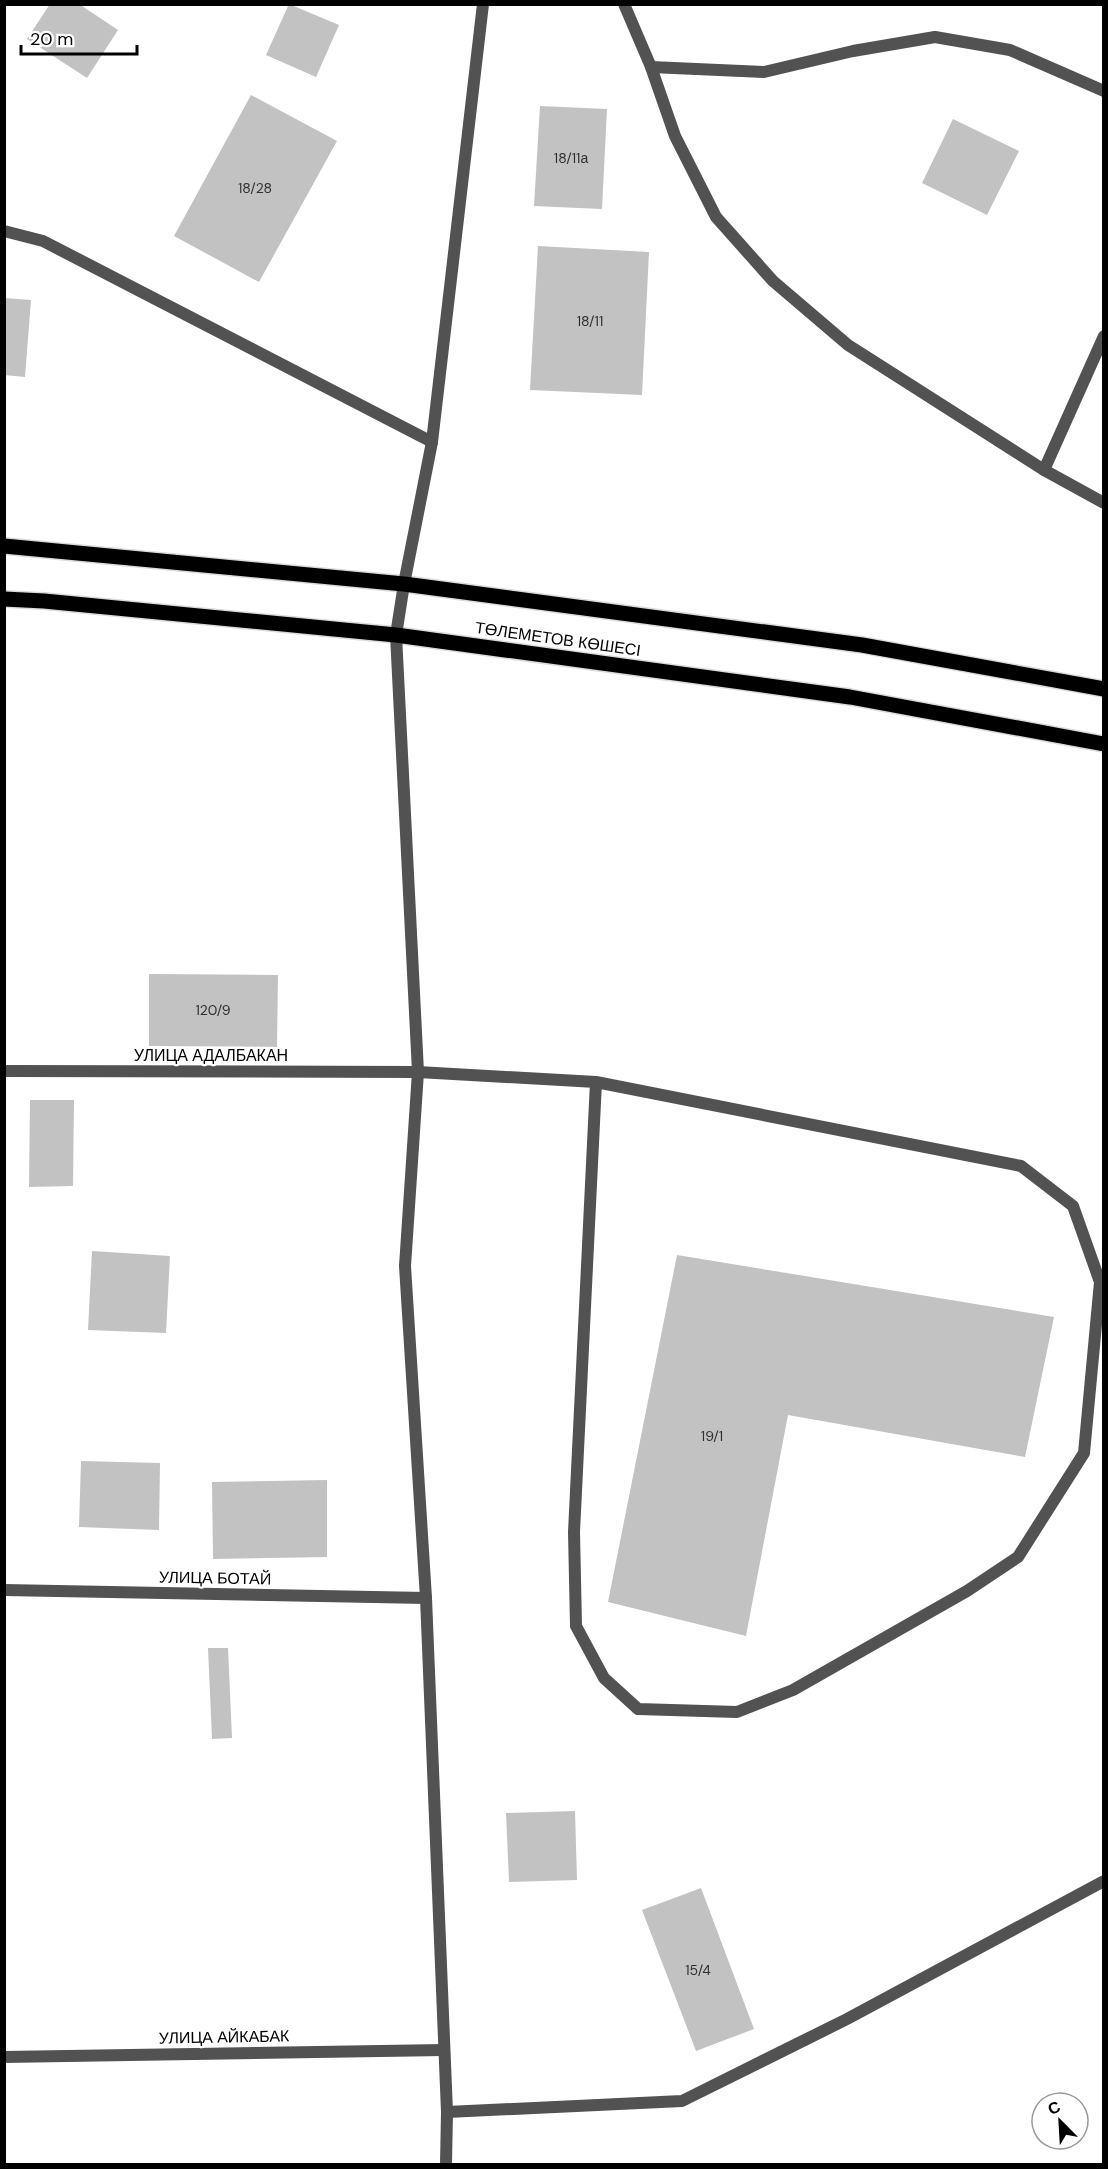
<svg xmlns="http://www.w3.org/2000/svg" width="1108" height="2169" font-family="'DM Sans',sans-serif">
<rect width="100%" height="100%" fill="#fff"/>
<g fill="#c2c2c2">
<polygon points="50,4 79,4 118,30 87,78 27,39"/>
<polygon points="289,4 339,25 316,77 266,55"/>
<polygon points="251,95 337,141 259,282 174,236"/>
<polygon points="540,106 607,109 602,209 534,206"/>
<polygon points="953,119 1019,151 987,215 922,183"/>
<polygon points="538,246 649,252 642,395 530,390"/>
<polygon points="4,298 31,300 25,377 4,375"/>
<polygon points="149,974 278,975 277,1047 149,1046"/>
<polygon points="30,1100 74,1100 73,1186 29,1187"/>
<polygon points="92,1251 170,1256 166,1333 88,1330"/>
<polygon points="677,1255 1054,1317 1025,1457 788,1415 746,1636 608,1602"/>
<polygon points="81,1461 160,1463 159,1530 79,1527"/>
<polygon points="327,1480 327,1557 213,1559 212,1482"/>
<polygon points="208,1648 228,1648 232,1738 212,1739"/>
<polygon points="575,1811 577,1880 509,1882 506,1813"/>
<polygon points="701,1888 754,2029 696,2051 642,1910"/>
</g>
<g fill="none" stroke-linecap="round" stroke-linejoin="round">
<g stroke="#dbdbdb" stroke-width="18">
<g id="primary">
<polyline points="4,546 404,584 862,645 1104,689"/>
<polyline points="4,599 44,601 396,635 850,697 1104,744"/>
</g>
</g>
<g stroke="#525252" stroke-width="12">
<polyline points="624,4 651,67 675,136 716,217 773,281 848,345 1044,470 1104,503"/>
<polyline points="651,67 764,72 853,51 935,37 1010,50 1104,91"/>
<polyline points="4,231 43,241 432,442"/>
<polyline points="1044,470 1104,336"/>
<polyline points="4,1071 418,1072 596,1082 1021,1166 1073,1206 1100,1282 1084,1453 1018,1557 967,1591 793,1690 737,1712 638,1709 604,1678 576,1626 574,1532 596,1082"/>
<polyline points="4,1590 426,1598"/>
<polyline points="4,2057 444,2050"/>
<polyline points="447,2112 682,2101 847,2019 1104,1881"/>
<polyline points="446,2164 447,2112 426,1598 405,1266 418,1072 396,635 404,584 432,442 483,4"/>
</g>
<use href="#primary" stroke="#000" stroke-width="15"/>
</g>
<g text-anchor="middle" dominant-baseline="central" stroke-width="4.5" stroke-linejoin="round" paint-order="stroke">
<g font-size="14" fill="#303030">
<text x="571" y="158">18/11а</text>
<text x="255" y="188">18/28</text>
<text x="590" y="321">18/11</text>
<text x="213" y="1010">120/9</text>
<text x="712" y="1436">19/1</text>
<text x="698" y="1970">15/4</text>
</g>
<g font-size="16" fill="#000" stroke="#fff">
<text transform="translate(558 639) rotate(8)">ТӨЛЕМЕТОВ КӨШЕСІ</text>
<text x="211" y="1055">УЛИЦА АДАЛБАКАН</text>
<text transform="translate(215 1578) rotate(1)">УЛИЦА БОТАЙ</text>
<text transform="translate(224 2037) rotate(-1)">УЛИЦА АЙКАБАК</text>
</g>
</g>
<rect width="1108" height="2169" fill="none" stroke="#000000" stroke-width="12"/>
<g transform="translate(1060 2121) rotate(336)"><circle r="28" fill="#ffffff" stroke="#999999" stroke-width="1.5"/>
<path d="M0-4.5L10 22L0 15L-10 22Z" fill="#000000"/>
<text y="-9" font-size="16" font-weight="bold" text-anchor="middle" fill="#000000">С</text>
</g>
<path d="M21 45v9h116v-9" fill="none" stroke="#000000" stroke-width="3"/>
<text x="30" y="45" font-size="18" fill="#000000" stroke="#ffffff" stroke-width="4.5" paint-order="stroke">20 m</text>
</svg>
